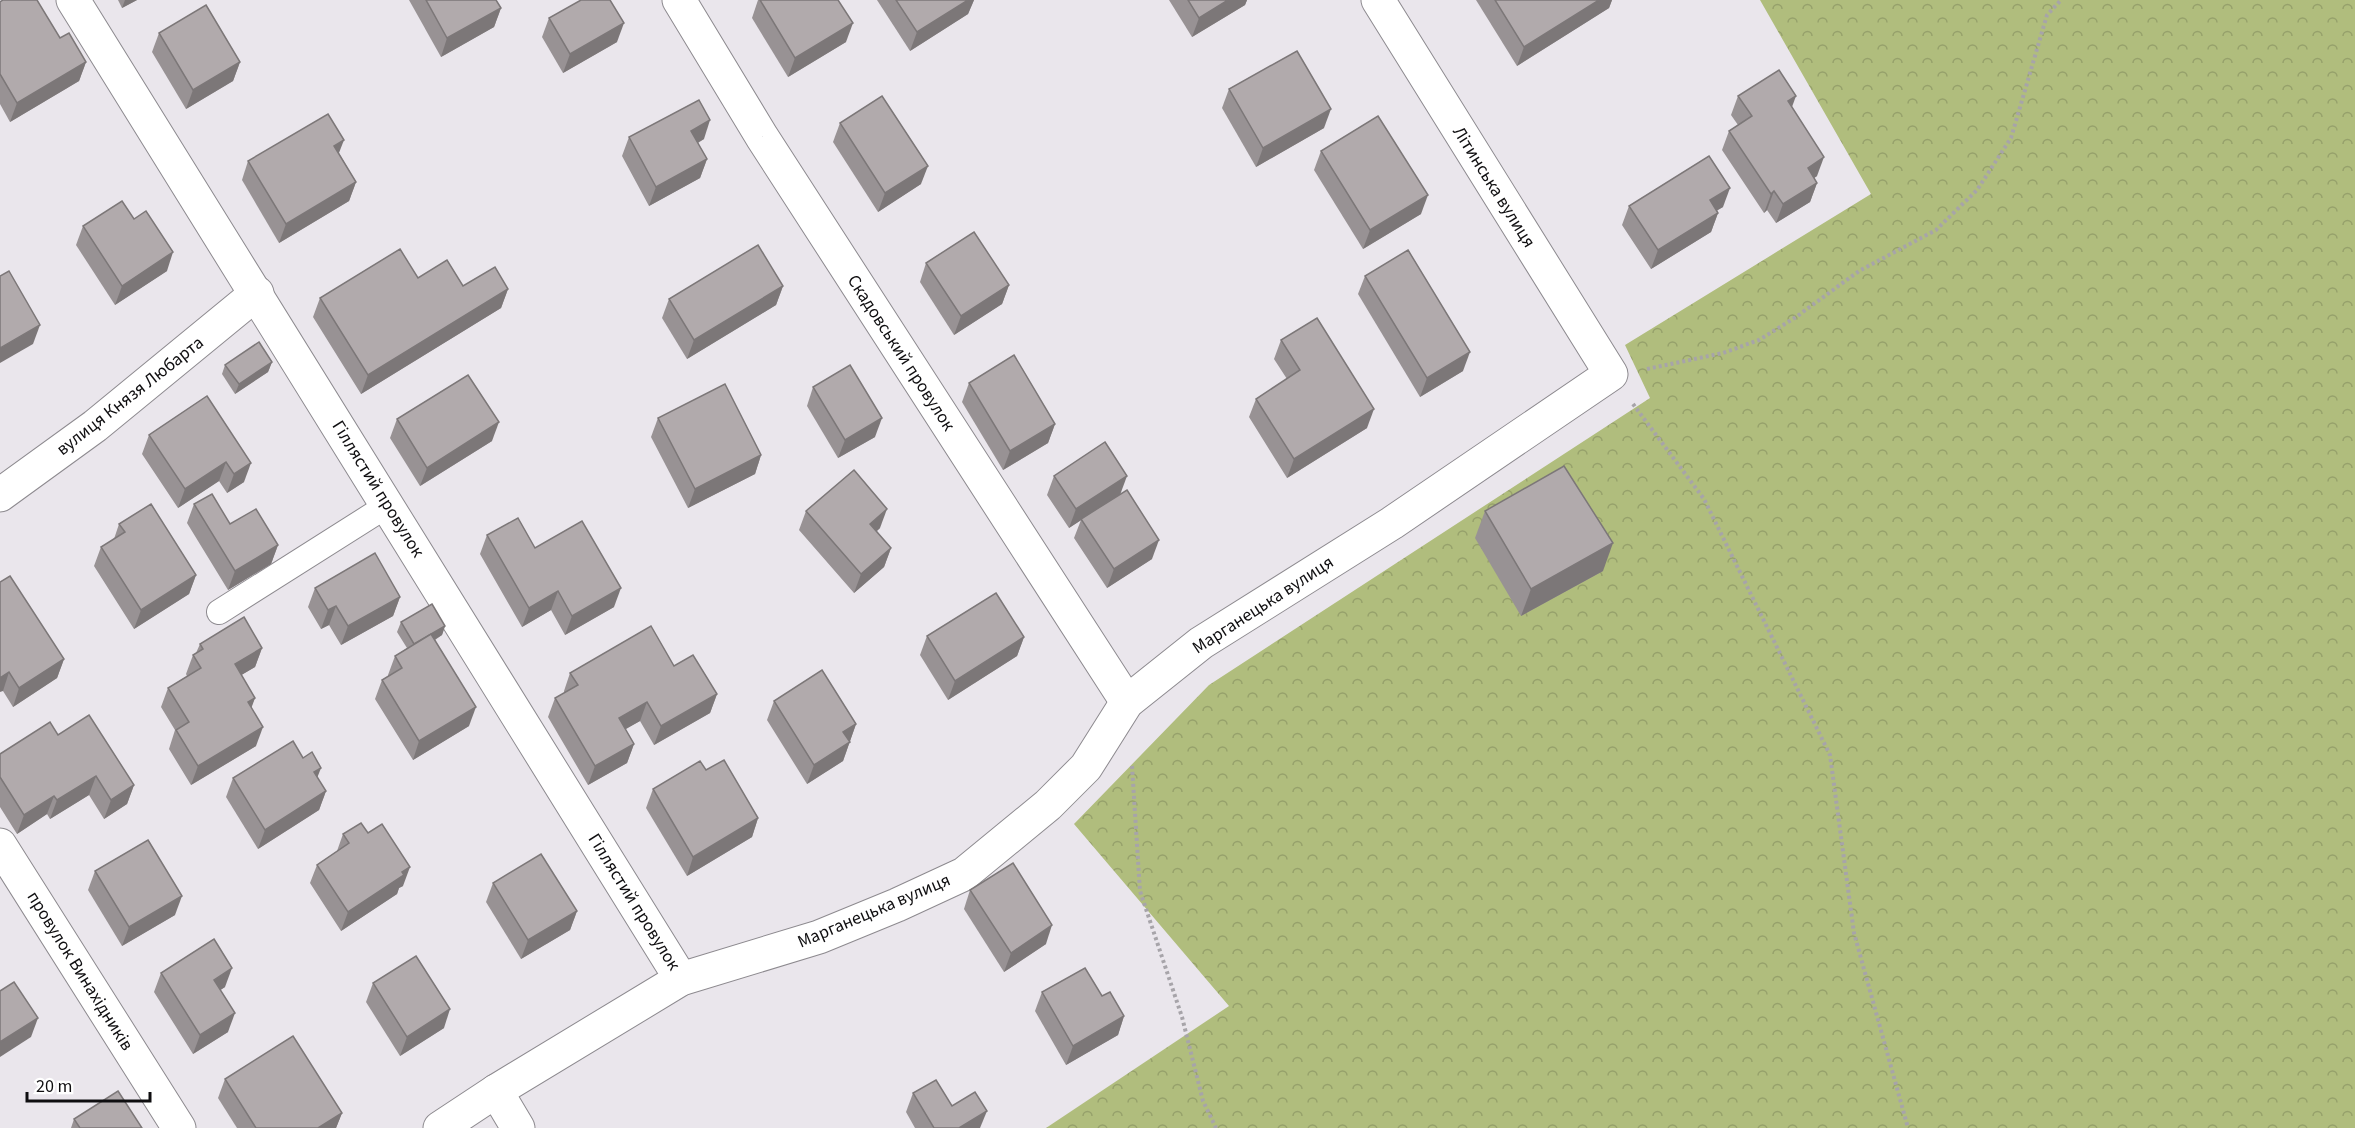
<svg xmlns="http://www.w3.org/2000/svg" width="2355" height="1128" font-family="'Source Sans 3',sans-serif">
<defs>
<pattern id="forest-crowns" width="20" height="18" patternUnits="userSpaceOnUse" patternTransform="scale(1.5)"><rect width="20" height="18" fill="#b0bd7d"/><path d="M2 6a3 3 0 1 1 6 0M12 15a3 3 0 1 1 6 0" fill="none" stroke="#96a16b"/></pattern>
</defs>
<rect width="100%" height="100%" fill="#eae6ec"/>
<polygon fill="url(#forest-crowns)" points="1760,0 2355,0 2355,1128 1046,1128 1229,1006 1074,824 1209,685 1650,398 1625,345 1871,194"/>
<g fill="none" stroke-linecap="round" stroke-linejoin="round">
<g stroke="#8d8a8f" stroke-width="26">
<polyline id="service" points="219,612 388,505"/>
</g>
<g stroke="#8d8a8f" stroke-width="35">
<g id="minor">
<polyline points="73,0 681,979"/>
<polyline points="679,0 762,137 1127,702"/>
<polyline points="0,495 95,426 257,293"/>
<polyline points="0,845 179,1128"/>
<polyline points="496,1091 518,1128"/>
<polyline points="440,1128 496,1091 681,979 819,937 897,905 964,874 1048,805 1086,767 1127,702 1201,643 1392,523 1611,374 1378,0"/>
</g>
</g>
<g stroke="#a7a4a9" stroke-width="4" stroke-dasharray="3 3" stroke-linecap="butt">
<polyline points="1647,369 1723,353 1759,340 1796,317 1859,271 1936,230 1977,190 2011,138 2047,15 2061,0"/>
<polyline points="1633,404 1704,499 1830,755 1854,933 1908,1128"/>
<polyline points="1132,766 1140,891 1182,1017 1203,1101 1216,1128"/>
</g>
<use href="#service" stroke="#fff" stroke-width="24"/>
<use href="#minor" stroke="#fff" stroke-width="33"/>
</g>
<g fill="#989294">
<polygon points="118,0 137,0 122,8"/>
<polygon points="409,0 496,0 501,8 494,27 441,57"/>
<polygon points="758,0 838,0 846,42 788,77 752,18"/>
<polygon points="877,0 974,0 968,14 910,51"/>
<polygon points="1169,0 1247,0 1245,5 1192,37"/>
<polygon points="1476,0 1612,0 1609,8 1517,66"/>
<polygon points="0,2 86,62 79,81 10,122 0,104"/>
<polygon points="549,18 617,42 563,73 542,37"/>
<polygon points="159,33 240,62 233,81 186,109 152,52"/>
<polygon points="1229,89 1324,128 1256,167 1222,108"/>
<polygon points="1738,96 1792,107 1817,176 1814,178 1817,183 1810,202 1776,223 1767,210 1764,213 1722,150 1729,131 1738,125 1731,115"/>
<polygon points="840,123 921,184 878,212 833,142"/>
<polygon points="629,137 704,139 698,143 707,159 700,178 649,206 622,156"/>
<polygon points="1321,151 1421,214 1363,249 1314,170"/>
<polygon points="339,153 356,182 349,201 279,243 242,180 248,161"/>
<polygon points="1629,206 1723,207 1717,210 1718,213 1711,232 1651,269 1622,225"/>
<polygon points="83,226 167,271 115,305 76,245"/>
<polygon points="926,263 1009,285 1002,304 954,335 920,282"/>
<polygon points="1365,276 1463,371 1420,397 1358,294"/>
<polygon points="418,278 463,286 508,289 501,308 361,394 313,317 320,298"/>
<polygon points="783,286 776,305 687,359 662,318 669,299"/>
<polygon points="1281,340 1367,428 1287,478 1249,417 1256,399 1287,379 1274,359"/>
<polygon points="272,362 268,372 235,394 222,374 225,365"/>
<polygon points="969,383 1055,424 1048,443 1003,470 962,402"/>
<polygon points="813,387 875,437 838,458 807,406"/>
<polygon points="207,396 244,482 227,493 219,481 178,508 142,454 149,435"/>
<polygon points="658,418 761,455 755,474 688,508 651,437"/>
<polygon points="397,419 492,441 420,486 390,438"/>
<polygon points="1054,476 1120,494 1152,559 1107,588 1074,538 1081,520 1069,528 1047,495"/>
<polygon points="194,504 230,524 278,545 271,564 228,590 187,523"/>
<polygon points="806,511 880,528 876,532 891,548 884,567 854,593 799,530"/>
<polygon points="1485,511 1603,571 1521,616 1475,538"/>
<polygon points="119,524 196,575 189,594 134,629 94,566 101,547 114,539"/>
<polygon points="487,535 535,548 614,607 565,635 551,610 522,627 480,554"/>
<polygon points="0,582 64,659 57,678 13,707 3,691"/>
<polygon points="315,588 400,597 393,616 341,645 329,625 321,629 308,607"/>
<polygon points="401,622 445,626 442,635 435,640 469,726 413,760 375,699 382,680 388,676 388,675 395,656 407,648 397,632"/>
<polygon points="927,636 1024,637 1017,656 948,700 920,655"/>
<polygon points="200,644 262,648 255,667 241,675 255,698 251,707 256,746 191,785 169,749 175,730 161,707 168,688 187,676 186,674 193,655 196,653"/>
<polygon points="674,666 717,694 710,713 654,745 640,721 625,729 634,744 627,763 588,785 548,717 555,698 564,693 564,691 570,673"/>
<polygon points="774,701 856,724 843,761 807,784 767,720"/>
<polygon points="58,735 134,785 127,804 104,819 89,795 50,819 47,814 17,834 0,807 0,754"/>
<polygon points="303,758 326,791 319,810 258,849 226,797 233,778"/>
<polygon points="706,770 758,818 752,837 687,876 646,808 653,789"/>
<polygon points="343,834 403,886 399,888 397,894 341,931 310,883 317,865 337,851"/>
<polygon points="95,871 175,915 122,946 88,890"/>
<polygon points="493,883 577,911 570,930 521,959 486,902"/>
<polygon points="970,890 1046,944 1004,972 964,909"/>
<polygon points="161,973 225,987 220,990 228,1032 193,1054 154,992"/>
<polygon points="373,983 444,1028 400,1056 366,1002"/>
<polygon points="1042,992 1102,996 1124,1016 1118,1035 1066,1065 1035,1011"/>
<polygon points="225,1079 342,1113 336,1128 237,1128 218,1098"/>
<polygon points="913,1093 980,1128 915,1128 906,1112"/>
<polygon points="74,1119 142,1128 71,1128"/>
</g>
<g fill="#7c7778">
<polygon points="125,0 137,0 122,8"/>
<polygon points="968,0 974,0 968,14 910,51 917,32"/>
<polygon points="1228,0 1247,0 1245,5 1192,37 1199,18"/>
<polygon points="1599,0 1612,0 1609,8 1517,66 1524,47"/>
<polygon points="501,8 494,27 441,57 447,38"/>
<polygon points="624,23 617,42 563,73 570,54"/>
<polygon points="853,23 846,42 788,77 795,58"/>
<polygon points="86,62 79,81 10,122 17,103"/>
<polygon points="240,62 233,81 186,109 193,90"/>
<polygon points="1796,96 1789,115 1788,101"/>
<polygon points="1331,109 1324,128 1256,167 1263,148"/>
<polygon points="710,120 704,139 684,150 691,131"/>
<polygon points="344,140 337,158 334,146"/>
<polygon points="1824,157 1817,176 1801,187 1808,168"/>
<polygon points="707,159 700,178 649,206 656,187"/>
<polygon points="928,166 921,184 878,212 885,193"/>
<polygon points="356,182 349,201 279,243 286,224"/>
<polygon points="1817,183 1810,202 1776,223 1783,204"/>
<polygon points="1730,188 1723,207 1703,219 1710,200"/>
<polygon points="1774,191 1767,210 1764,213 1771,194"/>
<polygon points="1428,195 1421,214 1363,249 1370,230"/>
<polygon points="1718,213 1711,232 1651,269 1658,250"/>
<polygon points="173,252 167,271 115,305 122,286"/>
<polygon points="1009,285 1002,304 954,335 961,316"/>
<polygon points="783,286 776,305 687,359 694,340"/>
<polygon points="508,289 501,308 361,394 368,375"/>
<polygon points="40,325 33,344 0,363 0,348"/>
<polygon points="1470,352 1463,371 1420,397 1427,378"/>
<polygon points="272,362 268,372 235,394 239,384"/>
<polygon points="1374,409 1367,428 1287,478 1294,459"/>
<polygon points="882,418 875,437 838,458 845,440"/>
<polygon points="499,422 492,441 420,486 427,468"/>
<polygon points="1055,424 1048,443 1003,470 1010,451"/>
<polygon points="761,455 755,474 688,508 695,489"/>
<polygon points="226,462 219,481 178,508 185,489"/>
<polygon points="251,463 244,482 227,493 234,474"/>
<polygon points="1127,476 1120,495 1069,528 1076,509"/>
<polygon points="887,509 880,528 863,543 870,524"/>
<polygon points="1159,540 1152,559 1107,588 1114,569"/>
<polygon points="1613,543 1603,571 1521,616 1531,589"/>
<polygon points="278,545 271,564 228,590 235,571"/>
<polygon points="891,548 884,567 854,593 861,574"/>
<polygon points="196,575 189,594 134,629 141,610"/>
<polygon points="621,588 614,607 565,635 572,616"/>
<polygon points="558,591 551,610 522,627 529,608"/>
<polygon points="400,597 393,616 341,645 348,626"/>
<polygon points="336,606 329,625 321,629 328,610"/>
<polygon points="445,626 442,635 411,654 414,644"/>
<polygon points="1024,637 1017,656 948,700 955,681"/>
<polygon points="262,648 255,667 228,683 235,664"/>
<polygon points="64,659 57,678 13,707 19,688"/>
<polygon points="9,672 3,691 0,692 0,678"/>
<polygon points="717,694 710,713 654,745 661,726"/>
<polygon points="255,698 248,717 248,702"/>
<polygon points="647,702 640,721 612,737 619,718"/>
<polygon points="476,707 469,726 413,760 419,741"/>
<polygon points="856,724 843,761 807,784 814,765 843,732"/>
<polygon points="263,727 256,746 191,785 198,766"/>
<polygon points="634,744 627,763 588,785 595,766"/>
<polygon points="321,768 314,786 314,772"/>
<polygon points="96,776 89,795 50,819 57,800"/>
<polygon points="134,785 127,804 104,819 111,800"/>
<polygon points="326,791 319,810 258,849 265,830"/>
<polygon points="54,796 47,814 17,834 24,815"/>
<polygon points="758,818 752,837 687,876 693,857"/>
<polygon points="410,867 403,886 399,888 397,894 341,931 348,912 402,872"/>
<polygon points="182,896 175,915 122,946 129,927"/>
<polygon points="577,911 570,930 521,959 528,940"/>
<polygon points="1052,925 1046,944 1004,972 1011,953"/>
<polygon points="232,968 225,987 207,999 214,980"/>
<polygon points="450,1009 444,1028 400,1056 407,1037"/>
<polygon points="235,1013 228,1032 193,1054 200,1035"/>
<polygon points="1124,1016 1118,1035 1066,1065 1073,1046"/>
<polygon points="38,1018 31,1037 0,1057 0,1042"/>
<polygon points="987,1111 980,1128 959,1128"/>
<polygon points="342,1113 336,1128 318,1128"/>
</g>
<g fill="#b1aaac" stroke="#7c7778" stroke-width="1.5">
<polygon points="3,0 37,0 60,38 69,33 86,62 17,103 0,74 0,2"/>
<polygon points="426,0 496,0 501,8 447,38"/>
<polygon points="581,0 610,0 624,23 570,54 549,18"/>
<polygon points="760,0 838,0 853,23 795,58"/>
<polygon points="896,0 968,0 917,32"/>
<polygon points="1188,0 1228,0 1199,18"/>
<polygon points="1495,0 1599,0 1524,47"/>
<polygon points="206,5 240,62 193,90 159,33"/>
<polygon points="1297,51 1331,109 1263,148 1229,89"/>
<polygon points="1779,70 1796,96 1788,101 1824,157 1808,168 1817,183 1783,204 1774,191 1771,194 1729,131 1752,116 1738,96"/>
<polygon points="882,96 928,166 885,193 840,123"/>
<polygon points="699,100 710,120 691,131 707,159 656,187 629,137"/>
<polygon points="328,114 344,140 334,146 356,182 286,224 248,161"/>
<polygon points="1378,116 1428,195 1370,230 1321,151"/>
<polygon points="1709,156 1730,188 1710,200 1718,213 1658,250 1629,206"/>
<polygon points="122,201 134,219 146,211 173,252 122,286 83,226"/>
<polygon points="974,232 1009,285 961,316 926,263"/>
<polygon points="758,245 783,286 694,340 669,299"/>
<polygon points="400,249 418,278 447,260 463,286 495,267 508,289 368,375 320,298"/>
<polygon points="1408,250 1470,352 1427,378 1365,276"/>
<polygon points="9,271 40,325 0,348 0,276"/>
<polygon points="1317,318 1374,409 1294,459 1256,399 1300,370 1281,340"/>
<polygon points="259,342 272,362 239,384 225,365"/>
<polygon points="1014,355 1055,424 1010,451 969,383"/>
<polygon points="850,365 882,418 845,440 813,387"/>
<polygon points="468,375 499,422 427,468 397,419"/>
<polygon points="725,384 761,455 695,489 658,418"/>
<polygon points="207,396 251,463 234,474 226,462 185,489 149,435"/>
<polygon points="1105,442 1127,476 1076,509 1054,476"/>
<polygon points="1564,466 1613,543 1531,589 1485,511"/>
<polygon points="854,470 887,509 870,524 891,548 861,574 806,511"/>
<polygon points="1127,490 1159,540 1114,569 1081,519"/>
<polygon points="212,494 230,524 256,509 278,545 235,571 194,504"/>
<polygon points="151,504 196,575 141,610 101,547 125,532 119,524"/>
<polygon points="518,518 535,548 582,521 621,588 572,616 558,591 529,608 487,535"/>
<polygon points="375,553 400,597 348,626 336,606 328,610 315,588"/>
<polygon points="10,576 64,659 19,688 9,672 0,678 0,582"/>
<polygon points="996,593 1024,637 955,681 927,636"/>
<polygon points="432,604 445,626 414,644 401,622"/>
<polygon points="244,617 262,648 235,664 255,698 248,702 263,727 198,766 176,730 189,722 168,688 201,668 193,655 203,649 200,644"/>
<polygon points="651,626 674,666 693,655 717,694 661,726 647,702 619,718 634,744 595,766 555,698 578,685 570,673"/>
<polygon points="431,634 476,707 419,741 382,680 402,668 395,656"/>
<polygon points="822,670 856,724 843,732 850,742 814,765 774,701"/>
<polygon points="89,715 134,785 111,800 96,776 57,800 54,796 24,815 0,777 0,754 50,722 58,735"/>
<polygon points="293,741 303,758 312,752 321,768 314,772 326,791 265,830 233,778"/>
<polygon points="724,760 758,818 693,857 653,789 700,761 706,770"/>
<polygon points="361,823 368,833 382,824 410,867 402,872 404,875 348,912 317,865 349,843 343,834"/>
<polygon points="148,840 182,896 129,927 95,871"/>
<polygon points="541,854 577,911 528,940 493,883"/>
<polygon points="1013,863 1052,925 1011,953 970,890"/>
<polygon points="214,939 232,968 214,980 235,1013 200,1035 161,973"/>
<polygon points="416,956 450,1009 407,1037 373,983"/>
<polygon points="1085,968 1102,996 1110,992 1124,1016 1073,1046 1042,992"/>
<polygon points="14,982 38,1018 0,1042 0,991"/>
<polygon points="293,1036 342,1113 318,1128 256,1128 225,1079"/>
<polygon points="936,1080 952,1106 975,1092 987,1111 959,1128 934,1128 913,1093"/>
<polygon points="118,1091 142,1128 80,1128 74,1119"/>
</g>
<g text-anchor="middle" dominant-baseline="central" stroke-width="6" stroke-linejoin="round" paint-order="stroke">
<g font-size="18" fill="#0f0e10" stroke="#fff">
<text transform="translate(1494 187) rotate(58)">Літинська вулиця</text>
<text transform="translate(901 353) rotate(57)">Скадовський провулок</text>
<text transform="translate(130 396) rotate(-38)">вулиця Князя Любарта</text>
<text transform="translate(378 489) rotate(58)">Гіллястий провулок</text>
<text transform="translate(1263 605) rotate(-33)">Марганецька вулиця</text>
<text transform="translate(634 902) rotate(58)">Гіллястий провулок</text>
<text transform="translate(874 911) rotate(-23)">Марганецька вулиця</text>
<text transform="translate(80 971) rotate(58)">провулок Винахідників</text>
</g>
</g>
<path d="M27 1092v9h123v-9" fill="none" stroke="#0f0e10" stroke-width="3"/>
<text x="36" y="1092" font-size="18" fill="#0f0e10" stroke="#ffffff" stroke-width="4.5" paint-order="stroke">20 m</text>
</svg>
